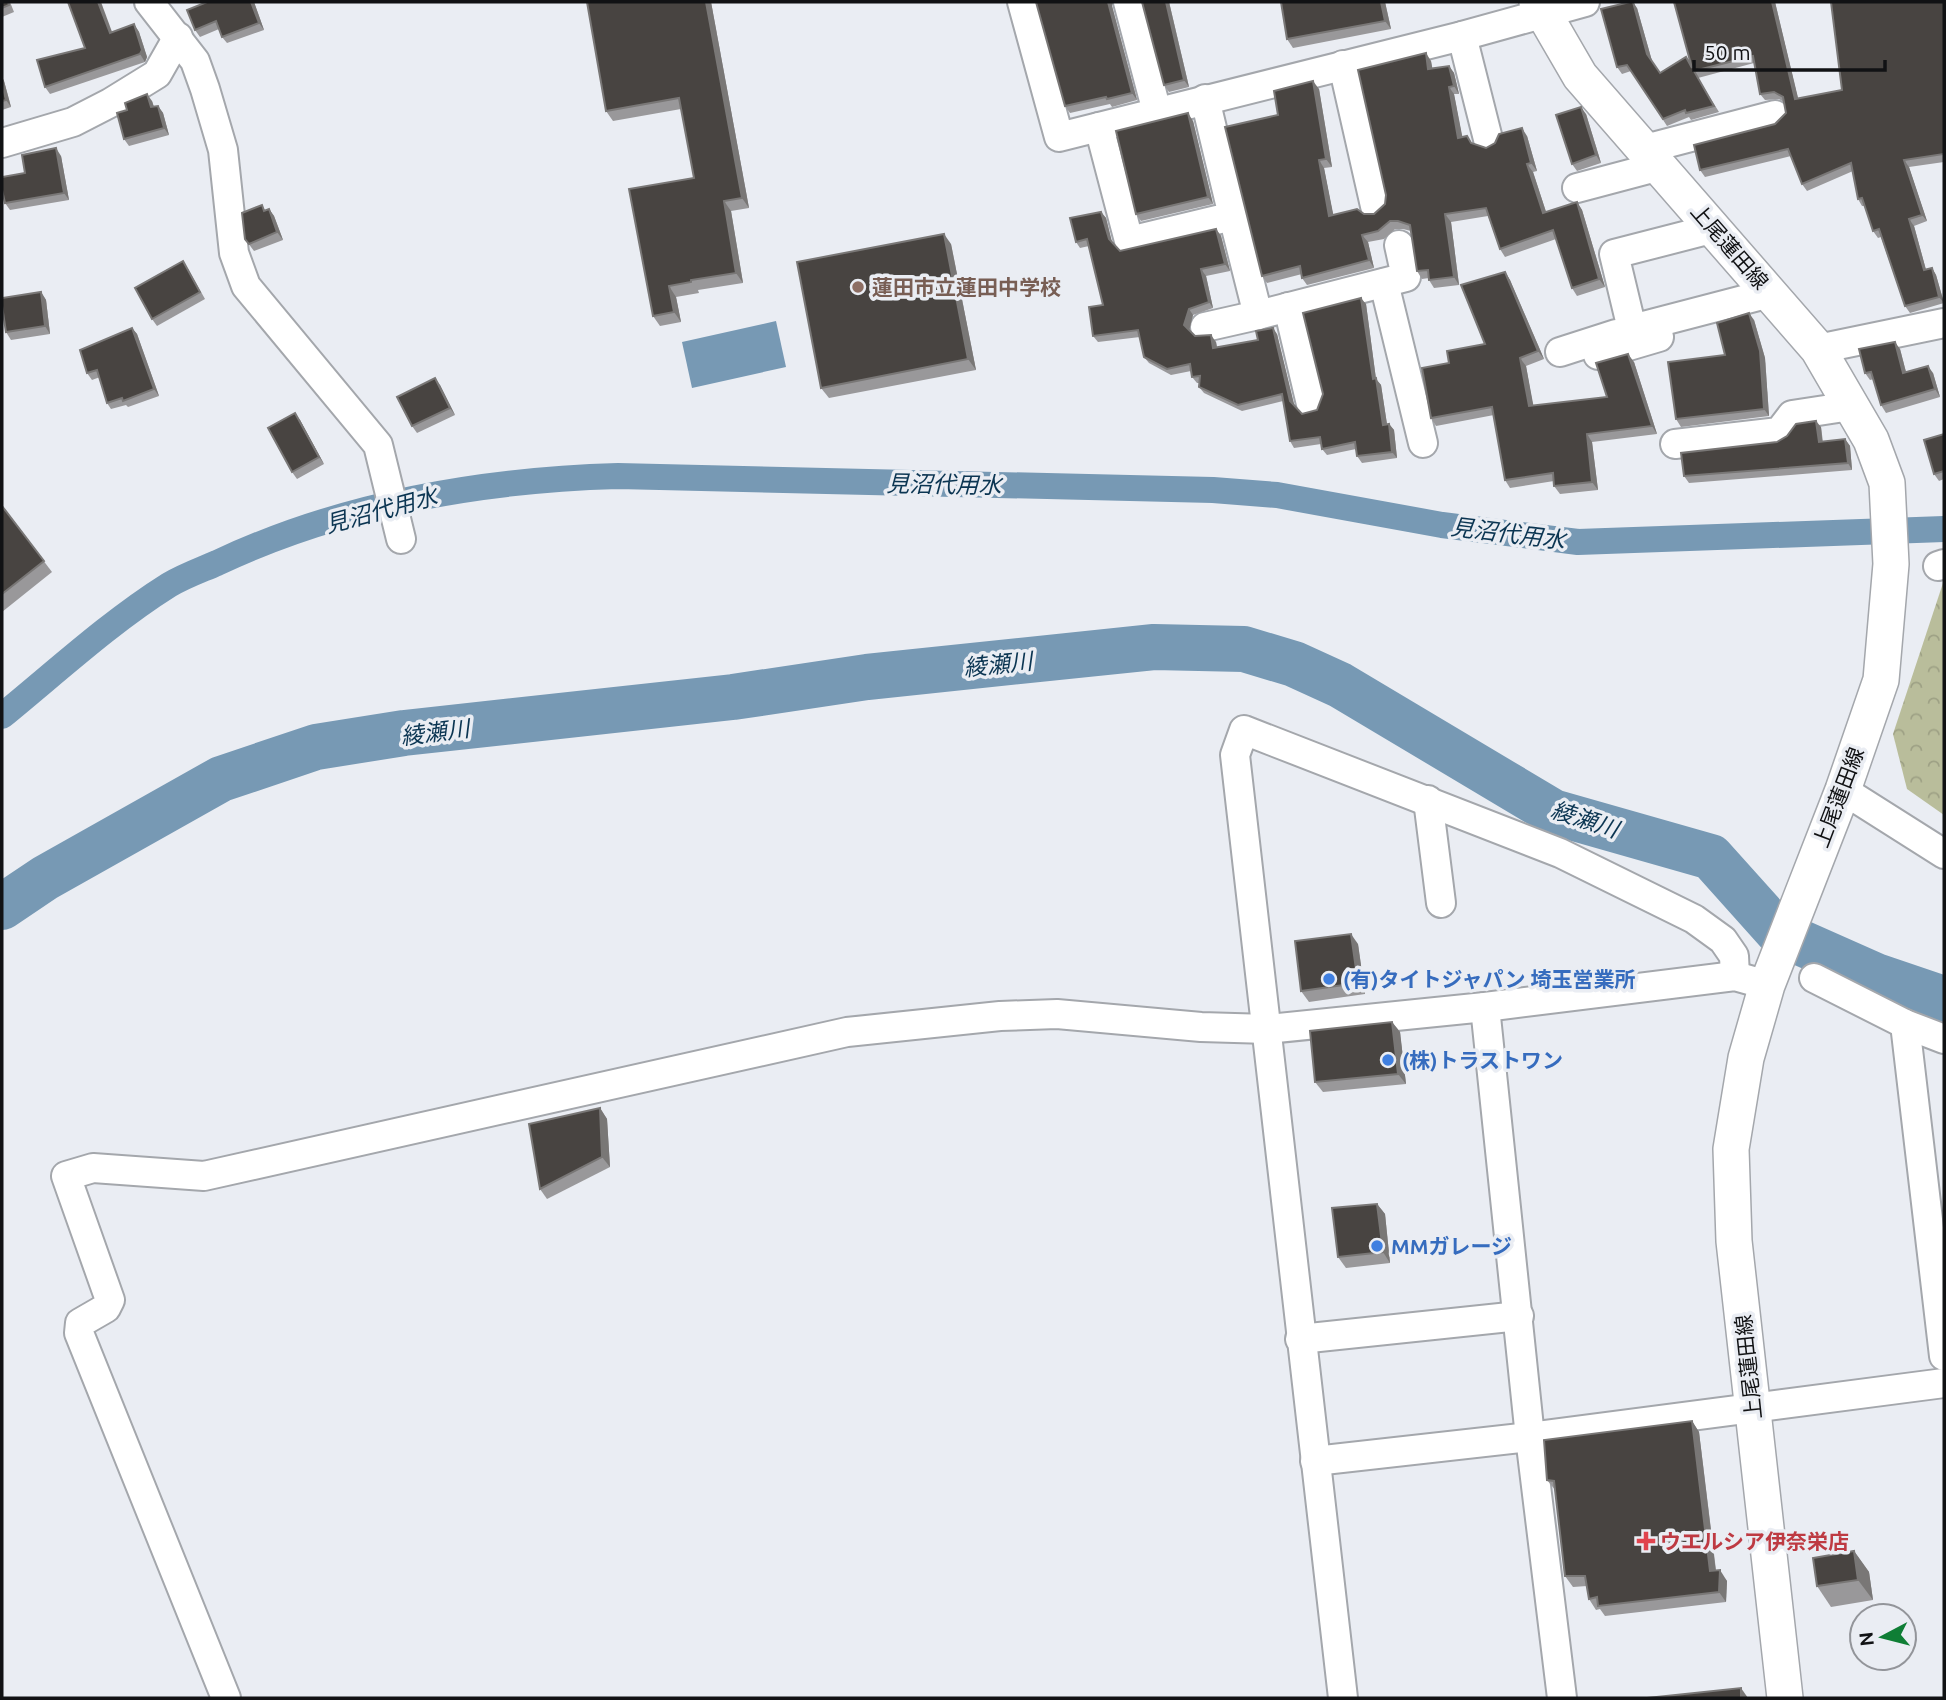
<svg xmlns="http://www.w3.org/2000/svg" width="1946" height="1700" font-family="Ubuntu,'Noto Sans JP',sans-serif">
<defs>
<pattern id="park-crowns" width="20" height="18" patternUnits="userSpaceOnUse" patternTransform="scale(1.75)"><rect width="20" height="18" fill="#b9bd9b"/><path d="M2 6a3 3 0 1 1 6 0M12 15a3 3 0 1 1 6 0" fill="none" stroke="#9ea185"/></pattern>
</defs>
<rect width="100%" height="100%" fill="#eaedf3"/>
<polygon fill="url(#park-crowns)" points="1944,580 1944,815 1907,789 1893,734"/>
<polygon fill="#7799b4" points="776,321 786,367 692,388 682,342"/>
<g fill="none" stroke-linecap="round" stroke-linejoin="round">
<path stroke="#7799b4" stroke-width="26" d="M2,716C56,672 110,622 169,585C184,576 201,570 217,563C342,504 481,480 618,476L1213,490L1277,495L1442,525L1578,542L1944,529"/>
<polyline stroke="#7799b4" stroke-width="46" points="2,907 45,878 221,779 316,747 404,733 733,697 867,677 1154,647 1244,649 1294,664 1340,685 1553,812 1711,857 1779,933 1876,976 1944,999"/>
<g stroke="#a4a7ac" stroke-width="32">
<g id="minor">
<polyline points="149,2 195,61 205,89 223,150 234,253 246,286 378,445 401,539"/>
<polyline points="1022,2 1059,137 1462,36 1585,2"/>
<polyline points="1128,2 1157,112"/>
<polyline points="1462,36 1488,139"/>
<polyline points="1343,65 1375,206"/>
<polyline points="1099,127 1129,241 1233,216 1205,99"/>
<polyline points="2,143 73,122 110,103 157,74 178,37"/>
<polyline points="1645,149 1775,115"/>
<polyline points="1577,188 1660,166"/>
<polyline points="1233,216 1258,315 1406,277 1399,245"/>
<polyline points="1715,228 1614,254 1632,329 1770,293"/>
<polyline points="1384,283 1423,443"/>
<polyline points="1288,307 1311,404"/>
<polyline points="1205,327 1258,315"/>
<polyline points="1818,349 1944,323"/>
<polyline points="1560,352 1616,334"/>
<polyline points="1598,355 1659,337"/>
<polyline points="1675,444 1779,432 1792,415 1851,406"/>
<polyline points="1938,566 1944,564"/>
<polyline points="1843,790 1944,854"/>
<polyline points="1428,800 1441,903"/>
<polyline points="1814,978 1905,1024 1944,1039"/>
<polyline points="1485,1007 1530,1437 1562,1698"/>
<polyline points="1905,1024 1944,1356"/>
<polyline points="1300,1339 1519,1316"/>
<polyline points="1315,1461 1530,1437 1944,1383"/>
<polyline points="226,1698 79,1333 80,1323 106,1308 110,1300 66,1176 93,1168 204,1176 847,1032 1000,1016 1057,1014 1201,1027 1268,1029 1485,1007 1735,976 1767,985"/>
<polyline points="1343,1698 1235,755 1244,730 1560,853 1694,919 1723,940 1734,956 1735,976"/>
</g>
</g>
<g stroke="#a4a7ac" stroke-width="38">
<polyline id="major" points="1537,2 1580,76 1818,349 1871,440 1887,483 1891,564 1881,680 1843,790 1767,985 1746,1058 1731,1149 1734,1241 1785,1698"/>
</g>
<use href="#minor" stroke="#fff" stroke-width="28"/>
<use href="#major" stroke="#fff" stroke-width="35"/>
</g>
<g fill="#99989a">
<polygon points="2,2 10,2 14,12 2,17"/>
<polygon points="254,2 264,30 227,43 222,37 219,29 200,37 195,30"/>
<polygon points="587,2 711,2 749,208 731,211 743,283 698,290 699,293 676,297 681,322 660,326 653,316 694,178 681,109 613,121 606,111"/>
<polygon points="1142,2 1169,2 1189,87 1169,92 1164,85"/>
<polygon points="1385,2 1391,29 1293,48 1287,39"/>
<polygon points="1775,2 1798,99 1842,90 1944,2 1944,162 1909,167 1927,221 1914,226 1926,270 1932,268 1936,275 1944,303 1910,313 1905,306 1881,237 1878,238 1873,231 1865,206 1862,206 1858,199 1853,171 1807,191 1802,184 1791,156 1705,177 1700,170 1775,124 1786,113 1784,102 1779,99 1765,100 1760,94 1754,63 1698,78 1719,112 1691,120 1689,117 1667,126 1631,71 1622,74 1617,67 1637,8 1652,61 1660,73 1691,66"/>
<polygon points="1112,6 1137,100 1112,107 1110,104 1070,113 1065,106"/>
<polygon points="134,24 139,32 147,57 145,62 50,94 45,87 85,48 112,32"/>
<polygon points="1431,61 1432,69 1449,66 1454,73 1459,94 1454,94 1462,137 1472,144 1486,148 1527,136 1537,171 1533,172 1546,212 1577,202 1582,210 1605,287 1577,296 1572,288 1556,239 1505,257 1500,249 1488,216 1451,222 1459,285 1434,288 1429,280 1429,278 1422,279 1417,271 1411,231 1403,229 1395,229 1384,239 1368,242 1374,268 1307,285 1302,278 1302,274 1267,283 1262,276 1278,115 1319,89 1332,167 1324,168 1333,215 1374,214 1385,204"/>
<polygon points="2,77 4,81 11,107 2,110"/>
<polygon points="152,101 154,107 158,106 163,113 169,135 129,146 124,139"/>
<polygon points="1586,114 1601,163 1577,171 1572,164"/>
<polygon points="1193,121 1213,204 1141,221 1136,214"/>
<polygon points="61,156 69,200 10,210 5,203 25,173"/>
<polygon points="262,205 265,210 269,209 274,216 283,240 254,251 245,239"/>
<polygon points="1101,212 1106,218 1112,243 1120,251 1216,229 1221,236 1230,271 1206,276 1213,308 1193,315 1189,330 1195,336 1216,342 1217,347 1258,340 1277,334 1294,405 1302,414 1317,410 1366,304 1376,379 1381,385 1387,424 1389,424 1394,430 1397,458 1362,463 1357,456 1356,449 1327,455 1322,449 1321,444 1294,448 1290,441 1283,401 1242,411 1204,393 1199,387 1199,383 1197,383 1192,377 1191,371 1171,375 1149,363 1144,357 1140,337 1098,342 1093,336 1103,305 1089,246 1080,248 1076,242"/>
<polygon points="951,244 976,370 829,398 821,388"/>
<polygon points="188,269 205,299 157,326 152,319"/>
<polygon points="1505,272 1510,280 1544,359 1526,366 1533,406 1607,397 1634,362 1657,434 1592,442 1598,490 1560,494 1554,486 1554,481 1510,488 1505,480 1494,415 1436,426 1431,418 1485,344"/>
<polygon points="41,292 46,300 50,334 11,340 6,332"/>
<polygon points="1754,320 1765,358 1769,416 1681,427 1676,419 1725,355"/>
<polygon points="132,328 137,334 159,396 128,407 126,405 111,409 107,403 100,377 92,380 87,373"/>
<polygon points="1900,349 1906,372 1933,373 1940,397 1886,413 1881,405 1874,379 1870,380 1865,373"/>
<polygon points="440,385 455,415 417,433 412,426"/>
<polygon points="300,420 324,464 297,479 292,472"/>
<polygon points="1821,427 1823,442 1845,439 1850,446 1852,470 1689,483 1684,476 1777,442"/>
<polygon points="1944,434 1944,479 1939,481 1934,474"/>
<polygon points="2,506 52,572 2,612"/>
<polygon points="1358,944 1365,994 1309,1002 1301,991"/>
<polygon points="1392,1022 1400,1032 1406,1084 1323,1092 1315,1082"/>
<polygon points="600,1108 607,1119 610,1167 547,1199 540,1189"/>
<polygon points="1377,1204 1385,1214 1390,1263 1346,1268 1338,1257"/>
<polygon points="1692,1421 1699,1432 1716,1570 1727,1581 1726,1602 1605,1616 1600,1609 1596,1610 1589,1599 1587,1586 1573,1587 1565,1576 1556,1491 1547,1480"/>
<polygon points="1854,1551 1869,1572 1873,1600 1831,1607 1817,1586"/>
</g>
<g fill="#797776">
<polygon points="98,2 101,2 115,40 110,33"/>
<polygon points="251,2 254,2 264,30 259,23"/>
<polygon points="706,2 711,2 749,208 742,198"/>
<polygon points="1108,2 1113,2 1112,6 1137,100 1132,93"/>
<polygon points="1166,2 1169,2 1189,87 1184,80"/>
<polygon points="1381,2 1385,2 1391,29 1385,21"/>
<polygon points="1633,2 1637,8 1652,61 1647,54"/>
<polygon points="1772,2 1775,2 1800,106 1795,99"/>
<polygon points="134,24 139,32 147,57 145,62 140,54"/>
<polygon points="1426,53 1431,61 1434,77 1428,69"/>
<polygon points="1449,66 1454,73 1459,94 1454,86"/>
<polygon points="2,77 4,81 11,107 6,100 2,84"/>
<polygon points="1313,81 1319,89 1332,167 1326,159"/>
<polygon points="1449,87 1454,94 1464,145 1458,138"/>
<polygon points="147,94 152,101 156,114 151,107"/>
<polygon points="158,106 163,113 169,135 164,128"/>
<polygon points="1581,107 1586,114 1601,163 1596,155"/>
<polygon points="1188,113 1193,121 1213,204 1208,197"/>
<polygon points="1522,128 1527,136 1537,171 1531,163"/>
<polygon points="56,148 61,156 69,200 64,193"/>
<polygon points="1319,160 1324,168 1335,223 1329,216"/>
<polygon points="1904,160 1909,167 1927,221 1922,215"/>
<polygon points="1527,164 1533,172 1549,221 1543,213"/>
<polygon points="724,201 731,211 743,283 736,273"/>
<polygon points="1577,202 1582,210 1605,287 1599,279"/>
<polygon points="269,209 274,216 283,240 277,232"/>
<polygon points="1101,212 1106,218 1113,246 1109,239"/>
<polygon points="1445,214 1451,222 1459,285 1454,277"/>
<polygon points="1909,219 1914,226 1928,277 1924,270"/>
<polygon points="1216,229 1221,236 1230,271 1225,264"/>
<polygon points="944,234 951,244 976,370 968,359"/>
<polygon points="1362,235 1368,242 1374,268 1369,260"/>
<polygon points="1932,268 1936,275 1944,303 1939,297"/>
<polygon points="1201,269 1206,276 1213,308 1209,302"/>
<polygon points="1505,272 1510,280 1544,359 1538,351"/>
<polygon points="669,286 676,297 681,322 674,312"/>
<polygon points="41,292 46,300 50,334 45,326"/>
<polygon points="1361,298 1366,304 1376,379 1381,385 1388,431 1383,425 1373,379"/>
<polygon points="1189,309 1193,315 1189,331 1184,325"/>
<polygon points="1749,313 1754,320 1765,358 1769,416 1764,409"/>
<polygon points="132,328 137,334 159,396 154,389"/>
<polygon points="1273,328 1277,334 1295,408 1290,401"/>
<polygon points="1211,335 1216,342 1218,354 1213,348"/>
<polygon points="1895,342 1900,349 1908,380 1903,373"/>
<polygon points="1628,354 1634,362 1657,434 1652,426"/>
<polygon points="1520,358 1526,366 1535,414 1529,406"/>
<polygon points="1928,366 1933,373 1940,397 1935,389"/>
<polygon points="435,378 440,385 455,415 450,408"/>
<polygon points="295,413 300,420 324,464 319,457"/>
<polygon points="1816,421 1821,427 1823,449 1819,442"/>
<polygon points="1389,424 1394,430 1397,458 1392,452"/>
<polygon points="1587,434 1592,442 1598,490 1592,482"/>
<polygon points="1845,439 1850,446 1852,470 1848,463"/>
<polygon points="1351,934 1358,944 1365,994 1358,983"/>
<polygon points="1392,1022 1400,1032 1406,1084 1398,1074"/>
<polygon points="600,1108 607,1119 610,1167 602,1157"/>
<polygon points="1377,1204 1385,1214 1390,1263 1383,1252"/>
<polygon points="1692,1421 1699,1432 1717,1581 1710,1571"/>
<polygon points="1854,1551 1869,1572 1873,1600 1858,1580"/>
<polygon points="1720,1570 1727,1581 1726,1602 1719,1592"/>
<polygon points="1741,1688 1748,1698 1741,1698"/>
</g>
<g fill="#484441" stroke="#797776" stroke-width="2">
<polygon points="2,2 8,2 9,5 2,8"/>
<polygon points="68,2 98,2 110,33 134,24 142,50 140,54 45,87 37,60 85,48"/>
<polygon points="207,2 251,2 259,23 222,37 216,21 195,30 187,10"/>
<polygon points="587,2 706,2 742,198 724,201 736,273 691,280 691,282 669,286 674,312 653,316 629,189 694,178 679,98 606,111"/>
<polygon points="1036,2 1108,2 1132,93 1107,99 1106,97 1065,106"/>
<polygon points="1142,2 1166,2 1184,80 1164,85"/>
<polygon points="1281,2 1381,2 1385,21 1287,39"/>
<polygon points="1630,2 1633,2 1647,54 1660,73 1686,57 1692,68 1674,2 1772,2 1795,99 1842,90 1831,2 1944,2 1944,154 1904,160 1922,215 1909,219 1924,270 1932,268 1939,297 1905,306 1879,229 1873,231 1862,198 1858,199 1851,163 1802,184 1788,149 1700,170 1694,145 1775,124 1786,113 1783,97 1774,92 1760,94 1753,56 1694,71 1714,106 1686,113 1685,110 1663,119 1627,65 1617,67 1601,9"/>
<polygon points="1426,53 1428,69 1449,66 1454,86 1449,87 1458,138 1467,136 1471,143 1486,148 1495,143 1499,134 1522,128 1531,163 1527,164 1543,213 1577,202 1599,279 1572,288 1553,230 1500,249 1486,208 1445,214 1454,277 1429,280 1428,270 1417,271 1410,225 1398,221 1390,221 1378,231 1362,235 1369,260 1302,278 1300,266 1262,276 1225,127 1278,115 1274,91 1313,81 1326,159 1319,160 1329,216 1357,209 1364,214 1374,214 1385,204 1386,195 1358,70"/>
<polygon points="2,84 6,100 2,101"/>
<polygon points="147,94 151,107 158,106 164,128 124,139 117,113 127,110 125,103"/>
<polygon points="1581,107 1596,155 1572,164 1556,115"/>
<polygon points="1188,113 1208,197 1136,214 1116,131"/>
<polygon points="56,148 64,193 5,203 2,190 2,177 25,173 22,155"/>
<polygon points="262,205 264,211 269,209 277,232 249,244 245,239 242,213"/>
<polygon points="1101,212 1109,239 1120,251 1216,229 1225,264 1201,269 1209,302 1189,309 1184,325 1195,336 1211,335 1213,348 1258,340 1256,331 1273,328 1290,401 1302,414 1317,410 1323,394 1303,313 1361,298 1373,379 1376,378 1383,425 1389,424 1392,452 1357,456 1355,442 1322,449 1320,437 1290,441 1282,394 1238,405 1199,387 1200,376 1192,377 1190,364 1167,369 1144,357 1138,330 1093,336 1089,307 1103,305 1087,239 1076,242 1070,218"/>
<polygon points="944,234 968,359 821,388 797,262"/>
<polygon points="183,261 200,292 152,319 135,288"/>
<polygon points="1505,272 1538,351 1520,358 1529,406 1607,397 1596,363 1628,354 1652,426 1587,434 1592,482 1554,486 1553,473 1505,480 1492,407 1431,418 1422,368 1449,363 1447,351 1485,344 1461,285"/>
<polygon points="41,292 45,326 6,332 2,306 2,298"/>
<polygon points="1749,313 1760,351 1764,409 1676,419 1668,362 1725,355 1717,323"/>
<polygon points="132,328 154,389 123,401 122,398 107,403 97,370 87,373 80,350"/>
<polygon points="1895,342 1903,373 1928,366 1935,389 1881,405 1871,372 1865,373 1859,349"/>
<polygon points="435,378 450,408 412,426 397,397"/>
<polygon points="295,413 319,457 292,472 268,428"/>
<polygon points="1816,421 1819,442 1845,439 1848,463 1684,476 1681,453 1777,442 1787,436 1796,424"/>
<polygon points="1944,434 1944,471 1934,474 1924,440"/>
<polygon points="2,506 44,561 2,594"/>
<polygon points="1351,934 1358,983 1301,991 1295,941"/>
<polygon points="1392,1022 1398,1074 1315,1082 1310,1031"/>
<polygon points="600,1108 602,1157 540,1189 529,1124"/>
<polygon points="1377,1204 1383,1252 1338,1257 1332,1208"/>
<polygon points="1692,1421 1710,1571 1720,1570 1719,1592 1598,1606 1597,1597 1589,1599 1585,1576 1565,1576 1554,1481 1547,1480 1544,1440"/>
<polygon points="1854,1551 1858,1580 1817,1586 1813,1558"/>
<polygon points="1741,1688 1741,1698 1647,1698"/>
</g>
<circle fill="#8d6e63" stroke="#eaedf3" stroke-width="2.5" cx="858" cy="287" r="7"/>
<g fill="#3f7fe0" stroke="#eaedf3" stroke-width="2.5">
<circle cx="1329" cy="979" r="7"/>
<circle cx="1388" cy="1060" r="7"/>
<circle cx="1377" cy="1246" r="7"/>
</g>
<path fill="#e0444e" stroke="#eaedf3" stroke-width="2.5" d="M1642.5 1530.5h7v7h7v7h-7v7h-7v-7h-7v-7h7z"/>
<g text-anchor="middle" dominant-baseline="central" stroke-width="7" stroke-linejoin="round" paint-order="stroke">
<g font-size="21" fill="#111214" stroke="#eaedf3">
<text transform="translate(1730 246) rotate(49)">上尾蓮田線</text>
<text transform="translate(1838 797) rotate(-69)">上尾蓮田線</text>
<text transform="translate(1748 1367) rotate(-96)">上尾蓮田線</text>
</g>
<g font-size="21" font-weight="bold" fill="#785e54" stroke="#eaedf3" text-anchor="start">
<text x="872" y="287">蓮田市立蓮田中学校</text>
</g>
<g font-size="21" font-weight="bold" fill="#366cbe" stroke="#eaedf3" text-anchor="start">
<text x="1343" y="979">(有)タイトジャパン 埼玉営業所</text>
<text x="1402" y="1060">(株)トラストワン</text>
<text x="1391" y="1246">MMガレージ</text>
</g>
<g font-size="21" font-weight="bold" fill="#be3a42" stroke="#eaedf3" text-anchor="start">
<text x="1660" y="1541">ウエルシア伊奈栄店</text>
</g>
<g font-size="23" font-style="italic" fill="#0b3552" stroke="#eaedf3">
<text transform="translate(944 484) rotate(1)">見沼代用水</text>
<text transform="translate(381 510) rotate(-15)">見沼代用水</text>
<text transform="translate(1508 533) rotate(7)">見沼代用水</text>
<text transform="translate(998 664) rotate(-6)">綾瀬川</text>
<text transform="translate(435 732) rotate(-7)">綾瀬川</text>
<text transform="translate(1585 819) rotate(18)">綾瀬川</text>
</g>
</g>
<rect width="1946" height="1700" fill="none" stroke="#111214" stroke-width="7"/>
<g transform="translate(1883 1637) rotate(263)"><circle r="33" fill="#eaedf3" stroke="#93959a" stroke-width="2"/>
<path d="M0-5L12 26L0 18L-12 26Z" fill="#0f7e35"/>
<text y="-10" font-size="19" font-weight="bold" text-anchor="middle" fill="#111214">N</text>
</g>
<path d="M1694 60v10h191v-10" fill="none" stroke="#111214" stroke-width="3.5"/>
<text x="1704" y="60" font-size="21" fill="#111214" stroke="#eaedf3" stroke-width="5" paint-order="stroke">50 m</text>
</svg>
